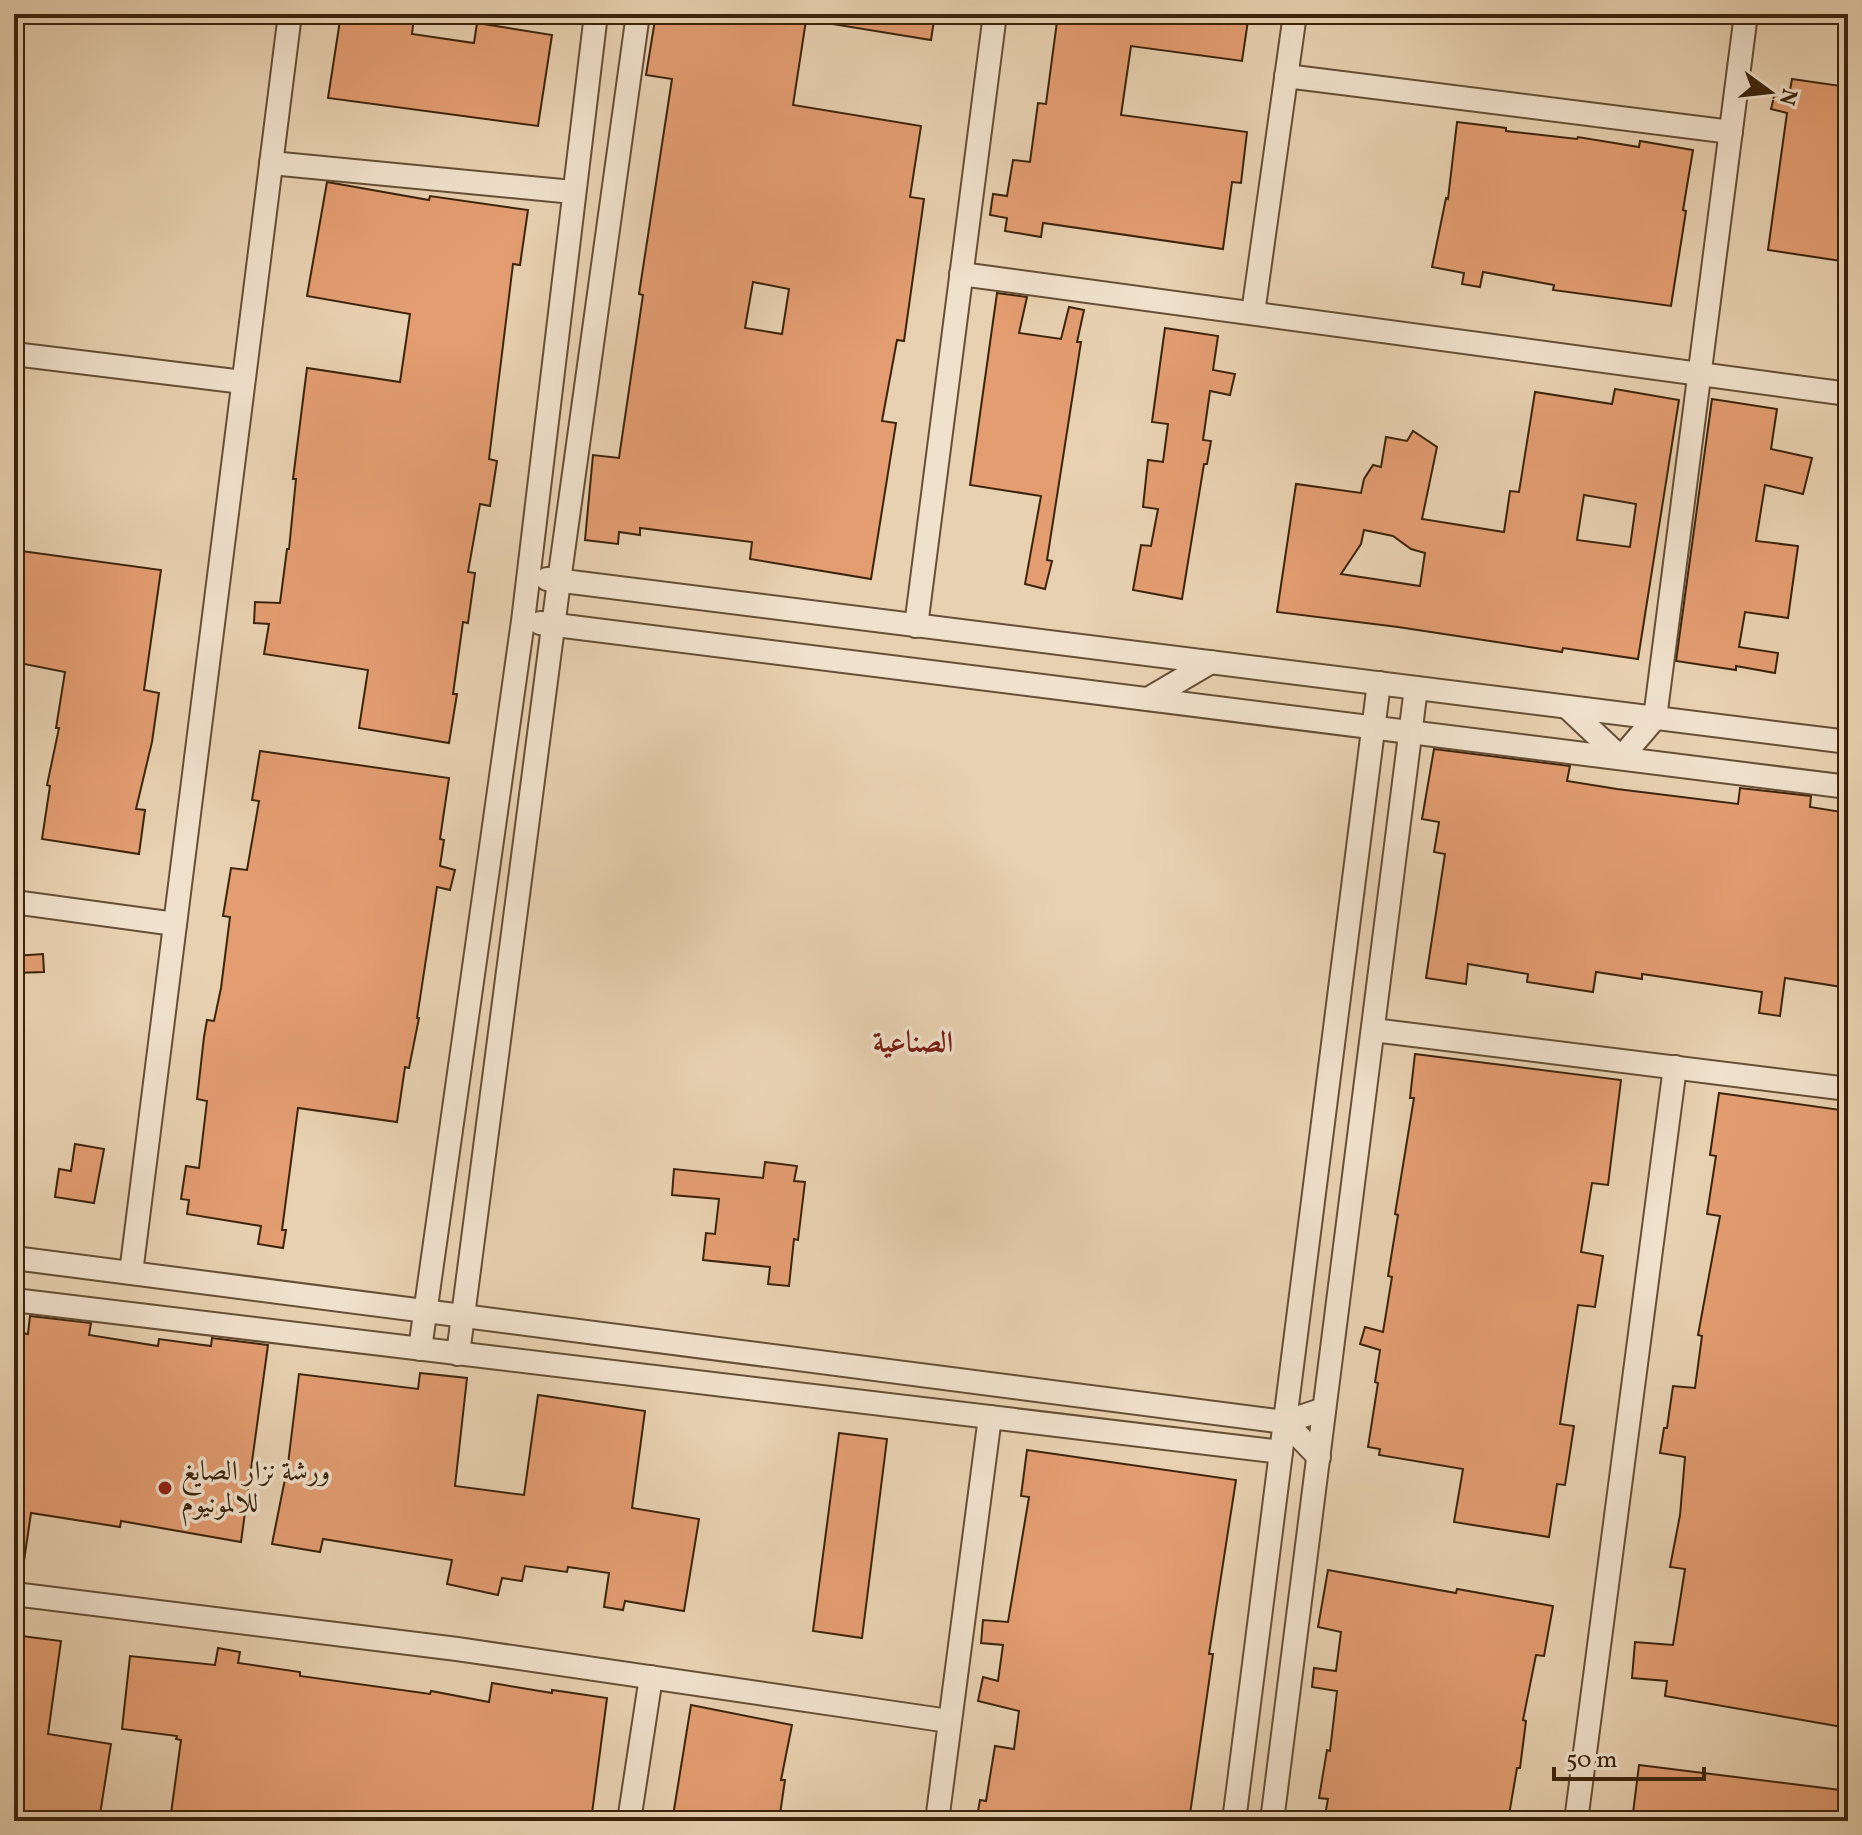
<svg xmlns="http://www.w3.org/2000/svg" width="1862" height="1835" font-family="Vollkorn,Amiri,serif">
<rect width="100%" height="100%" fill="#e8d1b1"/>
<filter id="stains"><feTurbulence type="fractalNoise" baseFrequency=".0025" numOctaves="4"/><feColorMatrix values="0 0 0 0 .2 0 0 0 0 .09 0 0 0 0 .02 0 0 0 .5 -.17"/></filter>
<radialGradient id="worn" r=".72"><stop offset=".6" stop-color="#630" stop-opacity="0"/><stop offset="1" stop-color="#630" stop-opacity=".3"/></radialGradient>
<g fill="#e39d71" stroke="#3b240c" stroke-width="2" fill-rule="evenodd">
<polygon points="341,14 397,14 414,17 412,34 474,43 477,23 552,35 538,126 328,98"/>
<path d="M656,14H807L793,105L921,126L910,197L924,199L904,341L897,340L882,421L896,423L871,579L750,559L752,542L640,528V535L619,532L618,544L585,540L593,455L619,458L643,295L639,294L672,79L646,75ZM753,282L789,289L782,334L745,328Z"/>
<polygon points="826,14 935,14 931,40 826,23"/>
<polygon points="1058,14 1249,14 1242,61 1131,46 1121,115 1247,132 1241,183 1232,182 1223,249 1043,223 1041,237 1005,231 1007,218 990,215 993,194 1007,196 1013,160 1030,162 1038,103 1046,104"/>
<polygon points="1792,79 1848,87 1848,262 1768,250 1787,113 1771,109 1775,93 1789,96"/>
<polygon points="1457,122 1506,128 1506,131 1577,139 1578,137 1639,147 1640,141 1693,150 1683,210 1686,211 1671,306 1553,290 1554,285 1483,272 1480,287 1462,284 1464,273 1432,267 1446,198 1448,199"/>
<polygon points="327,182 429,200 430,196 528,210 520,265 513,264 489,459 497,461 490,506 480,504 468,572 475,573 468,623 463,622 453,694 457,694 449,743 359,728 368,670 264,654 269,624 254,623 255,602 280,603 287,549 289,549 296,479 293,479 307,368 400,382 410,314 307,296"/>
<polygon points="997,293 1027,297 1019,333 1061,339 1069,307 1084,310 1077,342 1081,342 1047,560 1052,561 1045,589 1025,584 1041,496 970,485"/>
<polygon points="1165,328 1218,336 1213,370 1235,374 1230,395 1210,391 1203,440 1211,441 1207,464 1204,464 1182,599 1133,590 1141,545 1151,546 1158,509 1143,507 1148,460 1163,462 1168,424 1152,422"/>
<path d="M1615,389L1679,400L1638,659L1563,648L1562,652L1398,627L1277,612L1296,484L1361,493L1364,479L1373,465L1381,467L1386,437L1407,441L1413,431L1437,447L1422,519L1504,532L1510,491L1519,492L1535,392L1612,404ZM1584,495L1636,504L1630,547L1577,540ZM1364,530L1393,536L1411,549L1425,553L1420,586L1341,574L1361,544Z"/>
<polygon points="1712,399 1777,409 1771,449 1812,458 1803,494 1765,485 1756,541 1798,546 1788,618 1745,612 1739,647 1778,653 1775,673 1736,666 1736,670 1676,661"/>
<polygon points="14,550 161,570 144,690 159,693 152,742 136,809 145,810 139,854 42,839 50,786 47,785 59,728 56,728 65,672 14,662"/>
<polygon points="1434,749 1570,766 1567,781 1617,789 1738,804 1740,788 1811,796 1810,807 1848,813 1845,837 1848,837 1848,988 1785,978 1780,1016 1759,1013 1762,992 1642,974 1642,979 1596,972 1593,992 1527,982 1528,974 1468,964 1466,984 1426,978 1445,854 1434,852 1439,822 1422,819"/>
<polygon points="260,751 449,778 440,839 444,840 440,866 455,870 450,890 437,887 417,1018 419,1018 409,1068 405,1067 397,1122 298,1108 282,1230 286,1230 283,1248 258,1244 261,1226 187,1214 189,1200 181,1199 186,1166 199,1168 207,1101 197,1099 204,1037 207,1020 214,1021 221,988 230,917 223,916 231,868 247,870 259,801 252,800"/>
<polygon points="43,954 44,972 14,973 14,956"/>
<polygon points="1415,1054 1621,1080 1608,1185 1592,1183 1581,1252 1603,1256 1595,1307 1578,1305 1560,1424 1574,1426 1565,1485 1557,1484 1549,1537 1454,1522 1463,1469 1379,1455 1380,1449 1368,1447 1378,1383 1375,1382 1380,1350 1360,1344 1365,1327 1383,1332 1392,1277 1388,1276 1398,1215 1395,1214 1414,1098 1410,1098"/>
<polygon points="1719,1093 1848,1111 1848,1668 1842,1709 1848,1710 1848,1728 1665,1696 1667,1681 1632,1678 1635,1642 1673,1645 1685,1569 1670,1567 1680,1515 1685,1457 1660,1453 1664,1428 1667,1428 1673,1386 1695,1388 1702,1336 1698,1335 1720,1216 1707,1214 1716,1156 1710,1155"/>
<polygon points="75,1144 104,1149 94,1203 55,1197 59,1169 71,1171"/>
<polygon points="765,1162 797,1166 794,1181 805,1182 798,1240 794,1239 789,1286 768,1284 770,1267 703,1260 706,1233 715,1234 719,1199 672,1195 674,1169 763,1178"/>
<polygon points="30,1316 91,1323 89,1335 158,1346 159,1339 211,1346 212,1338 268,1345 241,1542 121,1521 120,1527 31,1513 24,1561 14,1560 14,1332 28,1334"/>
<polygon points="420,1373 467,1378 455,1486 524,1495 538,1395 645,1411 632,1508 699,1519 684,1611 625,1601 623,1610 604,1607 609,1573 568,1567 567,1572 525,1566 522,1581 502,1578 498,1595 447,1584 452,1560 323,1539 320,1552 272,1544 288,1464 299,1374 418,1389"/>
<polygon points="839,1433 887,1439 862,1638 813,1631"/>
<polygon points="1027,1450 1236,1480 1209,1654 1213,1654 1189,1821 999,1821 977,1817 980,1800 986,1801 995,1746 1014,1749 1019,1711 978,1701 983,1677 998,1681 1003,1645 981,1643 983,1620 1008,1622 1029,1497 1021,1496"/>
<polygon points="1328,1570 1456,1593 1457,1589 1553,1606 1544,1656 1536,1655 1523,1720 1526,1721 1520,1768 1517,1768 1508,1821 1460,1821 1439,1818 1439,1821 1324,1821 1328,1799 1319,1798 1327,1750 1330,1751 1337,1691 1312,1687 1314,1668 1336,1671 1341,1632 1318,1627"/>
<polygon points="14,1635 61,1641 48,1734 111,1744 99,1821 14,1821"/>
<polygon points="218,1648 240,1652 238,1663 300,1672 300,1676 430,1694 431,1691 489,1702 492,1683 552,1693 552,1690 607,1698 591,1821 170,1821 181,1740 176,1739 177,1736 122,1729 130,1656 215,1665"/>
<polygon points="691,1705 792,1725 781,1780 785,1780 779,1821 712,1821 673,1816"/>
<polygon points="1639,1765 1848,1791 1848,1821 1632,1821"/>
</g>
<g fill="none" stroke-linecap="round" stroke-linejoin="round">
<g stroke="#664f35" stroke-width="26">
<g id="minor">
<polyline points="1286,76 1731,132"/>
<polyline points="271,163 573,192"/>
<polyline points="961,274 1848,394"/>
<polyline points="1253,313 1295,14"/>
<polyline points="14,354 243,382"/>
<polyline points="547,579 1848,742"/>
<polyline points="540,623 1848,787"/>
<polyline points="916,626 995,14"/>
<polyline points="1148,699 1211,662"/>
<polyline points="1567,707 1621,758 1655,718 1746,14"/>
<polyline points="14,902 175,924"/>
<polyline points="1373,1030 1848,1089"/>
<polyline points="14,1258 1285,1422"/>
<polyline points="131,1273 290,14"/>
<polyline points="14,1300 1281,1452"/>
<polyline points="420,1349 523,621 596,14"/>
<polyline points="458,1354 559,581 638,14"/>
<polyline points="1319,1457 1285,1422 1324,1409"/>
<polyline points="14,1594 457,1649 949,1721"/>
<polyline points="629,1821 651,1677"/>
<polyline points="937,1821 990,1417"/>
<polyline points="1234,1821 1379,683"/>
<polyline points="1272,1821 1416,688"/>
<polyline points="1576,1821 1675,1067"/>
</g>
</g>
<use href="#minor" stroke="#f0e1cc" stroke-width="22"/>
</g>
<circle fill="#8f2418" stroke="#f0e1cc" stroke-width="3" cx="165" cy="1488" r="8"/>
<g text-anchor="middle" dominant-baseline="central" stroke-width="7" stroke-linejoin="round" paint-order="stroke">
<g font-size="28" fill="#3b240c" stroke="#f0e1cc" text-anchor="start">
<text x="181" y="1472">ورشة نزار الصايغ<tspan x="181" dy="32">للالمونيوم</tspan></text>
</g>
<g font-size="30" font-weight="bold" fill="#7a1f14" stroke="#f0e1cc">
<text x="913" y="1044">الصناعية</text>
</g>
</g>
<rect width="1862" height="1835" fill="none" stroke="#e8d1b1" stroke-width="48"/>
<rect x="16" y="16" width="1830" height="1803" fill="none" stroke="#3b240c" stroke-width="4"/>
<rect x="24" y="24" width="1814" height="1787" fill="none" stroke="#3b240c" stroke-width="2"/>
<g transform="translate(1770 92) rotate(105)" stroke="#f0e1cc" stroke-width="6" paint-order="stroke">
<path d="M0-6L14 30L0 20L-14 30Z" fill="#3b240c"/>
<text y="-12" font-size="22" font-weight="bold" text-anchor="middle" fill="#3b240c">N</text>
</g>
<path d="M1554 1767v12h150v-12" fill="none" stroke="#3b240c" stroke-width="4"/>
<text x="1566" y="1767" font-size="24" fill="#3b240c" stroke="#f0e1cc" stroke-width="6" paint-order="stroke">50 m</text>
<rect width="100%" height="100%" filter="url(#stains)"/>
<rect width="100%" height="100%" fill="url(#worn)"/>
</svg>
